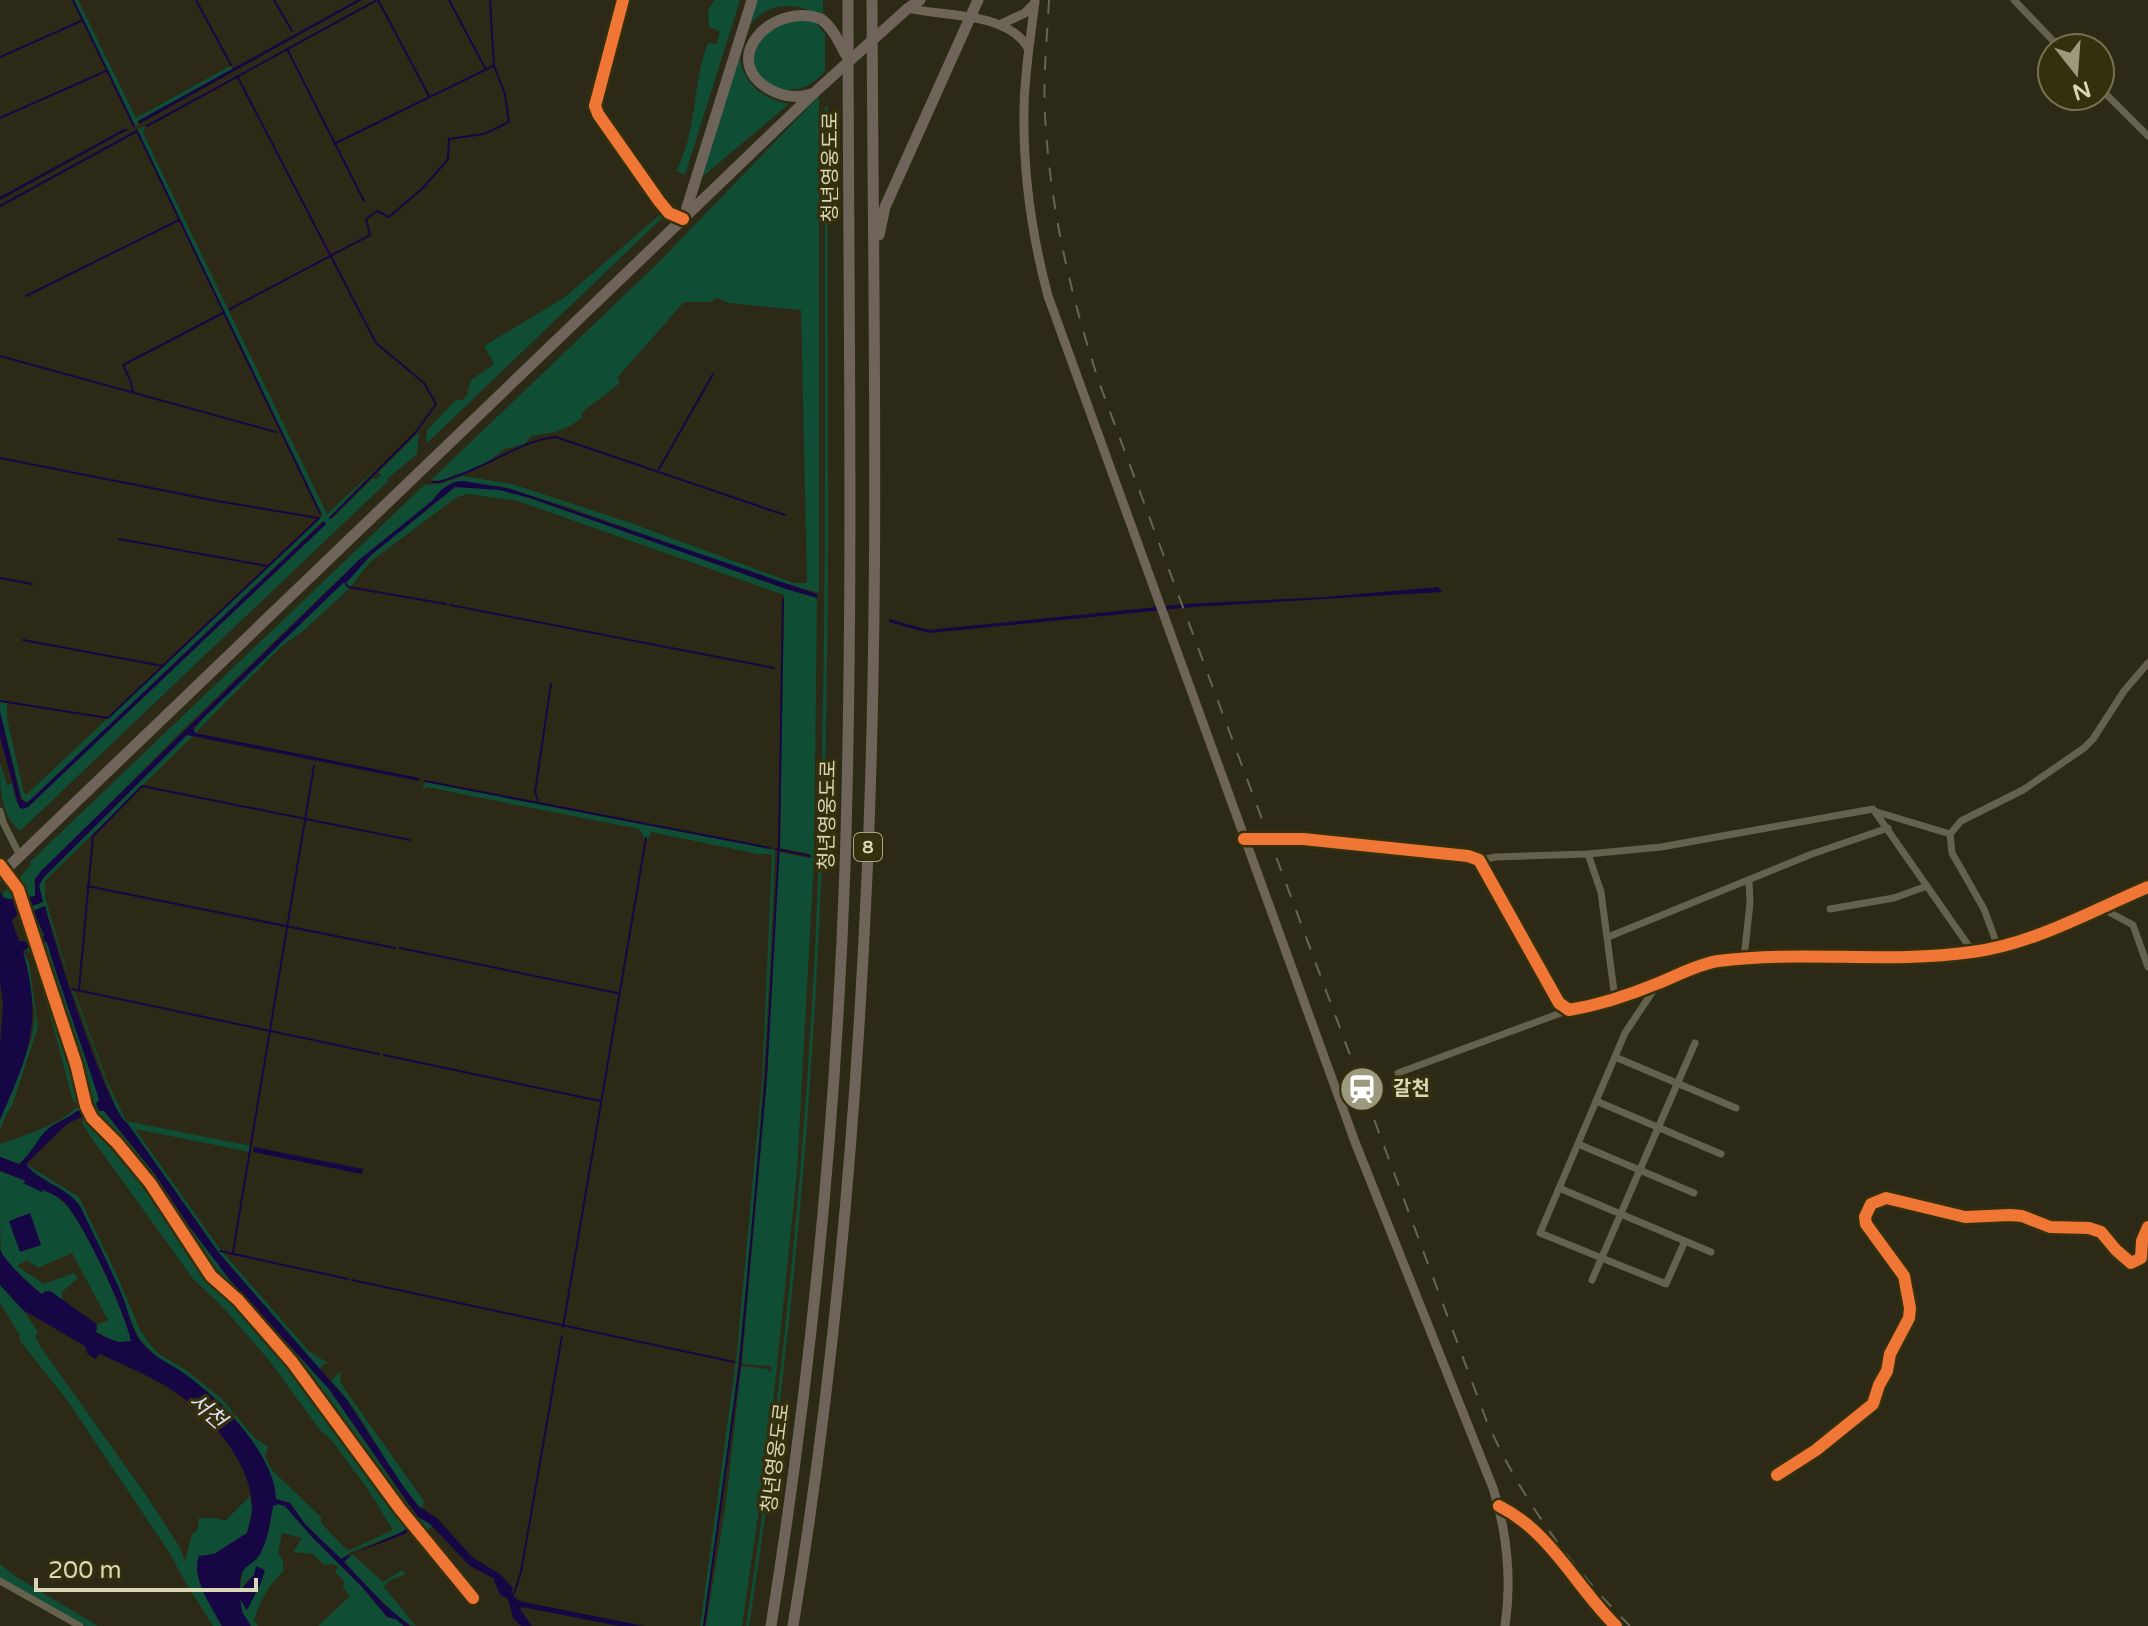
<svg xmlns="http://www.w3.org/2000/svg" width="2148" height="1626" font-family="'Varela Round','Noto Sans KR',sans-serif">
<rect width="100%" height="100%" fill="#2c2916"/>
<g fill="#0f4d34" fill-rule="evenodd">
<polygon points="74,0 78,0 136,118 230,66 233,69 138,121 139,124 135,126"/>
<path d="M715,0H740L685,175L676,171C697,133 692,84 708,43L717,44L720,31L709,27L708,9Z"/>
<path d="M755,0H823V17C795,0 764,1 746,31Z"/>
<path d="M785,15L816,23L825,34V71C809,90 793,93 770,87L752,65C755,38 752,20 785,15Z"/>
<path d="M739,51C741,82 760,98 789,104L701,178Z"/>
<polygon points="819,96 819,593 759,576 568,507 500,486 454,482 439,492 432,501 359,560 189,724 35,879 34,883 43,902 39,885 44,877 182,739 187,735 193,736 45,881 45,897 72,989 45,906 34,911 41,923 104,1111 154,1173 189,1226 230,1280 329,1389 411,1509 432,1526 424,1535 293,1361 213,1275 167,1203 95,1117 84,1087 81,1067 18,879 31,865 30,862 424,485 440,484 463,476 512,484 628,522 794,583 807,583 801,310 729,303 717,298 710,302 684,302 617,378 620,383 581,413 583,417 570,426 555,432 532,436 524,444 505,449 485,464 464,473 440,482 431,480 659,262"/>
<path d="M828,106C826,348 832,591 823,833C814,1099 790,1364 749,1626H746C791,1336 816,1043 822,750C827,536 824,321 825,107Z"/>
<path d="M145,126L143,133L327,514L377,468L330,517L333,518L373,478L377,479L381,475L378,473L419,432L417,454L386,480L388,481L20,831C0,814 0,788 0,763L7,785L12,783L16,802L28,807L326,524L323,521L31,800L23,803L0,712V701H7V718L24,793L26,795L321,518L322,514L137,130Z"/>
<polygon points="663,212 662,218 426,444 427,430 456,400 462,400 466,397 471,380 494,364 484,346 565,297"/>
<polygon points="455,487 500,490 530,498 817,598 814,860 797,1172 770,1433 742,1626 706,1626 726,1502 741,1368 743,1366 768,1369 769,1373 772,1370 770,1366 743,1364 742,1362 767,1078 778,852 809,858 812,856 806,853 780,848 784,595 518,501 468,494 457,497 370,562 349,589 302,632 282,646 195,733 193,732 204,717 371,555"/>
<path d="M425,782L775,850C766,1110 743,1369 703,1626H700L736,1360L762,1080L772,854H758L651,832L648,839H645L639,829L426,787L422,792Z"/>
<path d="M12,884L75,1064L85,1107L149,1184L210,1278L237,1301L291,1364L472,1601L469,1603L461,1597L462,1593L408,1527L402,1532L351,1552L341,1559L305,1524L290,1503L276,1499L222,1404L179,1370L162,1362L139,1339L99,1245L64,1191L32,1172L26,1164L79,1197L117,1275L140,1330L148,1342L159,1354L186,1370L222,1399L253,1436L268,1447L265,1456L272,1470L321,1517V1523L346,1549L350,1550L393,1530L367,1488L330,1438L320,1430L268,1359L220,1304L194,1280L90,1136L82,1123L83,1116L77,1111C68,1118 57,1122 49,1128C36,1139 31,1155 19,1164L0,1157V1142L1,1144C27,1134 59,1125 79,1105L73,1101L35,959L28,951L23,950L29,963L38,1027L12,1106L6,1115L0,1130V1120L32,1037L35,1014L22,950L32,947L30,942H25L27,935L15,900L4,898L2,894Z"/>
<polygon points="72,990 74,991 108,1083 126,1121 251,1146 250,1152 135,1129 220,1249 309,1351 329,1364 324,1364 319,1370 219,1253 118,1114"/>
<path d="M0,1171C20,1179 46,1186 62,1201C83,1219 125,1314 131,1341C127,1342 123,1343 119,1342C96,1337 8,1274 1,1252C0,1237 0,1190 0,1171ZM72,1253L108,1320L95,1326L62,1300V1292L78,1278L74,1273L44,1284L17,1266L27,1260L38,1268Z"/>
<path d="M0,1285L23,1310L38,1332L35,1336L42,1349L148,1498L179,1546L185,1561L192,1534L197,1531L199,1518H216L225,1521L250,1496L252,1509L247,1533L214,1554L199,1556C190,1578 212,1607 222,1626H213C198,1601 183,1581 171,1555L67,1400L20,1341L19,1334L0,1303Z"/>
<path d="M341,1371L340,1381L344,1388L424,1501L422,1509C385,1472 368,1418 331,1381Z"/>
<path d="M278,1504L285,1506L312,1537L363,1588L387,1617L396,1619L404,1626H318L350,1596L343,1587L344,1581L335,1572L338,1567L333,1564L324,1565L313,1554L293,1552L302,1538L282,1533L278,1553L283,1560V1572C268,1585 260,1602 254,1620L258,1626H251L242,1612L240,1596L246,1610C254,1596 260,1590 254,1575L245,1583L240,1592L242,1572L249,1563L257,1558L269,1531L273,1506Z"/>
<path d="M352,1554L383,1582L402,1570L406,1574L388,1581L384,1587L416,1626C401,1626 357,1575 344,1562Z"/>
<polygon points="0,1564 15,1576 98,1626 86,1626 0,1578"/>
</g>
<g fill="#170644">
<polygon points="357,0 362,0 139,124 138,121"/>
<polygon points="124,129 129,129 0,200 0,197"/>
<polygon points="463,481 511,489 817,594 817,598 786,589 530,498 500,490 455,487 371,555 346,583 343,583 193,728 195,733 419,778 419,781 187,735 44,877 39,885 43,902 30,907 28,897 35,896 35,879 41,871 359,560 432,501 442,489 454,482"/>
<polygon points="324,521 326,524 28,807 23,809 19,807 0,737 0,712 21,799 27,803"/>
<polygon points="1438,587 1442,592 1193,607 929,633 889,622 889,619 929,630 1187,604 1324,597"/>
<path d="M0,892L4,898L15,900L19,912L12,921L19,941L30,942L32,946L23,951C43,1024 29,1053 0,1120V1045L3,1005L0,980Z"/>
<path d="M45,906C53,940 106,1109 128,1124L219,1253L347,1400L401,1483L418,1506L437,1518L472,1557L501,1575L513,1588L511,1594L519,1601L644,1626H619L522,1607L520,1609L532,1626H521L513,1618L508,1599L500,1595L493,1578L470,1566L430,1524L418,1517L329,1389L230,1280L189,1226L154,1173L104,1111H99L96,1104L99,1100C83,1047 63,996 47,943L42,939L44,935L33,911Z"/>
<path d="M77,1111H82L83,1116L67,1124L26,1164C40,1183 66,1186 80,1206C94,1235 109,1265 122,1295C128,1309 131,1328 140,1340C151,1355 165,1361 179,1370C216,1394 275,1453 276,1499L290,1503L305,1524L341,1559L402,1532L408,1527L410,1530L405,1534L352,1554L344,1562L384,1604L410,1626H404L396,1619L387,1617L363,1588L312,1537L285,1506L278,1504L273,1506C270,1521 268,1539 261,1552C254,1568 238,1562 240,1591L254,1575L256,1566L265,1570L260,1585L247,1610L240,1599L242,1612L251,1626H222C212,1607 191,1578 199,1556L214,1554L247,1533C249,1526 252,1517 252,1509C253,1461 205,1410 167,1387C146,1374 122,1364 100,1354L95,1359L87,1353L85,1346L23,1310L0,1285V1250C13,1276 90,1336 119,1342C120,1342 130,1341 131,1341C126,1314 83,1220 63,1201C57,1196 48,1192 41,1189L44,1193L23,1183L26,1181L0,1171V1157L19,1164C31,1155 37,1138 49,1128C57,1122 69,1118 77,1111Z"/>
<polygon points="254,1147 363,1169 362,1174 253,1152"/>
<polygon points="30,1213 41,1245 20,1252 9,1221"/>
</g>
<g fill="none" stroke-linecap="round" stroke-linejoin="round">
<g stroke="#170644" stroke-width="2">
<polyline points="73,0 134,126"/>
<polyline points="196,0 231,65"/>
<polyline points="274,0 292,31"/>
<polyline points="378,0 429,96"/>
<polyline points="449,0 485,68"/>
<polyline points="287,49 364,201"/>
<polyline points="0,57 81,21"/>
<polyline points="237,76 376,343 424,383 436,404 415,433 330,518"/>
<polyline points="0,118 106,71"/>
<polyline points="147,126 377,0"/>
<polyline points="334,144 493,66"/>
<polyline points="0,206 137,131 320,513"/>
<polyline points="26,296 179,220"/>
<polyline points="230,309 370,235 366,219 377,211 389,217 424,187 448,159 449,139 484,134 509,122 505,94 494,66 490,0"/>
<polyline points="0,356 276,432"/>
<polyline points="133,392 131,382 123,365 223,313"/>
<polyline points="0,458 217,501 318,518"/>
<polyline points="659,469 713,374"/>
<path d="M432,482C442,483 447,479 456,476C490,466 521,440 556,437L785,515"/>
<polyline points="119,539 267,566"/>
<polyline points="0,578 32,584"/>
<polyline points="346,584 348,587 446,604"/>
<polyline points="450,605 774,668"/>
<polyline points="23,640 163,666"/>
<polyline points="0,701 108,718 319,518"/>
<polyline points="425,781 770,848"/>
<polyline points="538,800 535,792 551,684"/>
<polyline points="776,849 810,856"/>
<polyline points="87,886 395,948"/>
<polyline points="400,948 617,993"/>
<polyline points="72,989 379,1054"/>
<polyline points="79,989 93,836 142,786 410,840"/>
<polyline points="384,1055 600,1101"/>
<polyline points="220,1251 348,1279"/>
<polyline points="233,1252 314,766"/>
<polyline points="352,1280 734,1362"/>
<polyline points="563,1327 646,838"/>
<polyline points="510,1597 514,1593 521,1572 562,1336"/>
<polyline points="704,1626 740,1365 766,1078 779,845 783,599"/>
</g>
<polyline stroke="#170644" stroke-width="14" points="48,1298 90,1328"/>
<g stroke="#64614c" stroke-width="7">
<polyline points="623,0 595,106 598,114 659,201 669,213 683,219"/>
<polyline points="2014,0 2060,48"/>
<polyline points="2100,88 2148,136"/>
<polyline points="0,811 3,822 20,856"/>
<polyline points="1877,812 1950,834"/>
<path d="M1244,839H1303L1468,856L1479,860L1559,1003L1569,1010C1599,1005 1627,996 1656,984C1677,976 1695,965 1718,961C1803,950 1888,964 1972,952C2034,944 2091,911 2148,887"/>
<polyline points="1588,854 1601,892 1615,999"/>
<polyline points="1479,860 1496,857 1588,854 1661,847 1873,809 1973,952"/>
<polyline points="0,865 18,889 76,1064 86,1106 92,1118 117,1143 150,1183 211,1276 238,1300 292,1362 400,1509 473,1598"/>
<polyline points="2103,906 2107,911 2133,925 2148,967"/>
<polyline points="1830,909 1894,898 1927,886"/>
<polyline points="1608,937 1812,854 1888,828"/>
<polyline points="1998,947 1984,909 1952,853 1950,834 1961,821 2023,790 2084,748 2093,739 2124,691 2148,663"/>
<polyline points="1744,958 1750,903 1749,881"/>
<polyline points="1657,985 1625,1033 1540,1233 1666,1284 1685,1241"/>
<polyline points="1615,1057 1736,1108"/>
<polyline points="1398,1073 1569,1010"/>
<polyline points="1596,1101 1721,1154"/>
<polyline points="1578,1144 1694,1193"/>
<polyline points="1559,1188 1711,1252"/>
<polyline points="1592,1280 1695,1043"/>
<polyline points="1777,1475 1816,1450 1873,1404 1879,1385 1887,1371 1890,1354 1909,1318 1910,1308 1904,1276 1866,1224 1865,1217 1871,1204 1886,1198 1965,1217 2010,1215 2022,1216 2050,1227 2089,1228 2101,1232 2116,1250 2131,1263 2141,1258 2142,1241 2148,1227"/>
<path d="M1499,1506C1551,1532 1576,1587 1616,1626"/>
<polyline points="0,1581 80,1626"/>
</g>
<g stroke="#6e6557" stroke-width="9">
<path d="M1035,0C1031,37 1024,74 1024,111C1023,174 1032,236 1048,296L1355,1142L1493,1488C1507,1531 1512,1581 1505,1626"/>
<path d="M907,8C943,17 1007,11 1028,48"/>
<polyline points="1001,24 1025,13 1035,3"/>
</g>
<g stroke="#6e645a" stroke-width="11">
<path d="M811,94C799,98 787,97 775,92C714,64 771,0 821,19C833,28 839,42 846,55"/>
<polyline points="684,217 752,0"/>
<polyline points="879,235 885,207 978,0"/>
<polyline points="0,875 815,92 907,9 920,0"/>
<path d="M771,1626C811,1376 836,1121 845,868C854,579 848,289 848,0"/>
<path d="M793,1626C834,1378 856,1127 867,876C880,585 873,292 872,0"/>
</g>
<path stroke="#676553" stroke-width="2" stroke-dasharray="14 14" stroke-linecap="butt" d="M1049,0C1047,39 1043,77 1045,116C1050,209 1071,297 1100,385L1487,1422C1522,1500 1570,1566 1630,1626"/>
<g stroke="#34300e" stroke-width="17">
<g id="cycleway">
<polyline points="623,0 595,106 598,114 659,201 669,213 683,219"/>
<path d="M1244,839H1303L1468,856L1479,860L1559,1003L1569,1010C1599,1005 1627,996 1656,984C1677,976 1695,965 1718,961C1803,950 1888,964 1972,952C2034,944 2091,911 2148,887"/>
<polyline points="0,865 18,889 76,1064 86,1106 92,1118 117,1143 150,1183 211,1276 238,1300 292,1362 400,1509 473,1598"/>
<polyline points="1777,1475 1816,1450 1873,1404 1879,1385 1887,1371 1890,1354 1909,1318 1910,1308 1904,1276 1866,1224 1865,1217 1871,1204 1886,1198 1965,1217 2010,1215 2022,1216 2050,1227 2089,1228 2101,1232 2116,1250 2131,1263 2141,1258 2142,1241 2148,1227"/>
<path d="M1499,1506C1551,1532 1576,1587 1616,1626"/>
</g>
</g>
<use href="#cycleway" stroke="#f07635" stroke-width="12"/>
</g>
<defs>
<g id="station-disc" transform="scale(2.3)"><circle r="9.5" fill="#9c9a7e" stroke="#34300e"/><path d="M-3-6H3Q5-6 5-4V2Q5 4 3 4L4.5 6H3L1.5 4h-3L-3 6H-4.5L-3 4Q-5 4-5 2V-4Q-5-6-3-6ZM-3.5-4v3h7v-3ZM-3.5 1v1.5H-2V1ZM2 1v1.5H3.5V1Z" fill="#fff"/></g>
</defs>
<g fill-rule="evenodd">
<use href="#station-disc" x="1362" y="1089"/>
</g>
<g text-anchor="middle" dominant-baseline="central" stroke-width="7" stroke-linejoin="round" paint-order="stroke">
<rect fill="#34300e" stroke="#a8a584" stroke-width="2" x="854" y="833" width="28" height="28" rx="6"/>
<g font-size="18" font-weight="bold" fill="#d9d7b6">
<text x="868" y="847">8</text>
</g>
<g font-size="20" fill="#d9d7b6" stroke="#34300e">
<text transform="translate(831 167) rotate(-90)">청년영웅도로</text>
<text transform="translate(828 815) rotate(-89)">청년영웅도로</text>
<text transform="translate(776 1458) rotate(-83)">청년영웅도로</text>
</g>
<g font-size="20" font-weight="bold" fill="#d9d7b6" stroke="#34300e" text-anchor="start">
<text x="1393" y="1089">갈천</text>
</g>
<g font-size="22" font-style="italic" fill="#dddff4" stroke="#34300e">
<text transform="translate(207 1411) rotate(41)">서천</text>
</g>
</g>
<g transform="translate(2076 72) rotate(163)"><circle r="38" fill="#34300e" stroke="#767351" stroke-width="2"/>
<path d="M0-6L14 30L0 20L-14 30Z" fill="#9c9a7e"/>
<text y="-12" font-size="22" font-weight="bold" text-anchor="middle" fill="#d9d7b6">N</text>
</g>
<path d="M36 1578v12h220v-12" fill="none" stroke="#d9d7b6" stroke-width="4"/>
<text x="48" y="1578" font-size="24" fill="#d9d7b6" stroke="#34300e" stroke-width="6" paint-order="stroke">200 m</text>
</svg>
